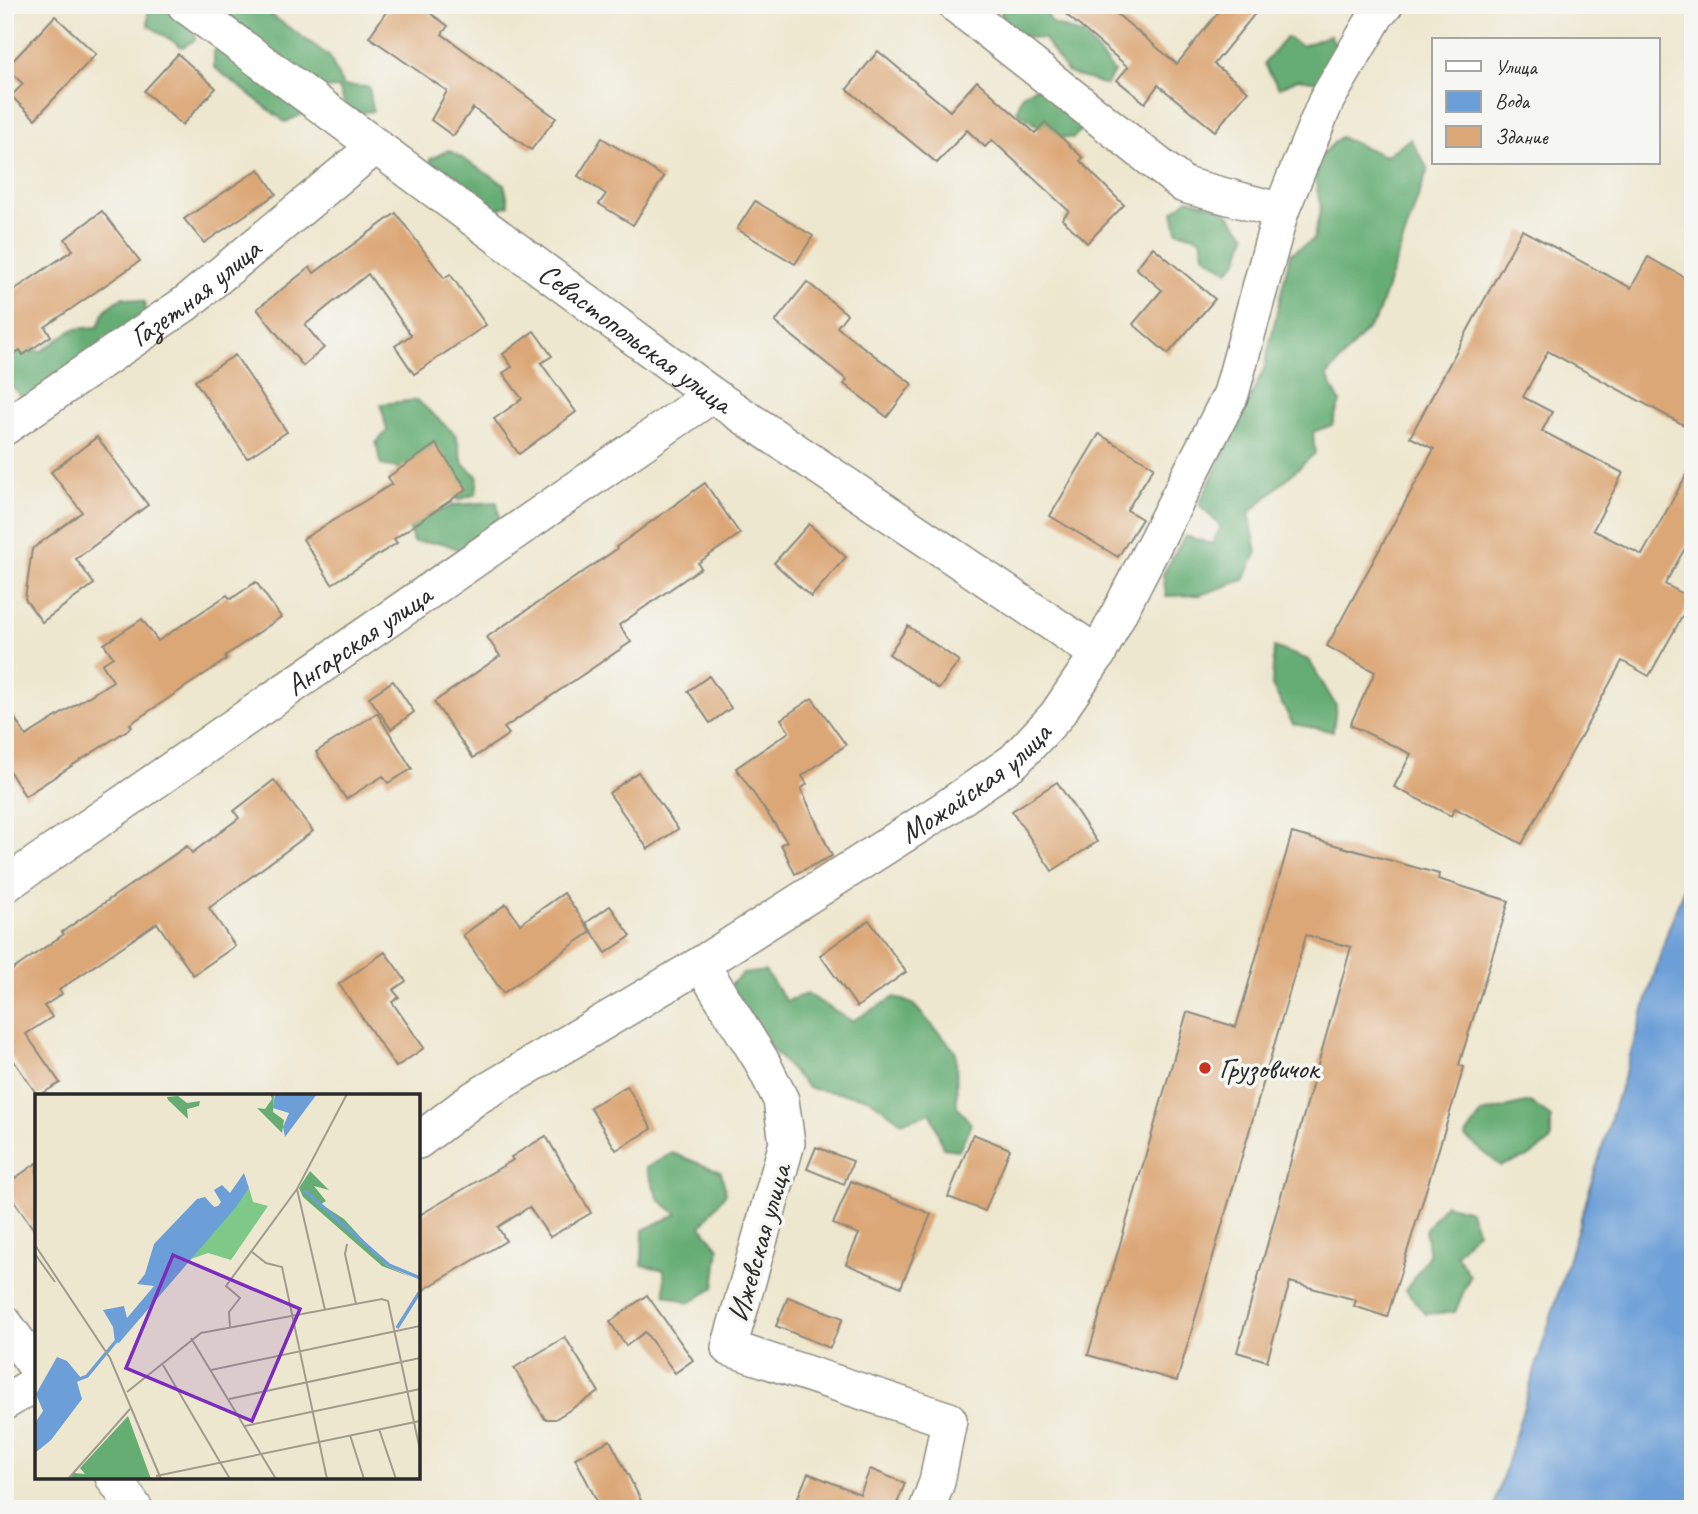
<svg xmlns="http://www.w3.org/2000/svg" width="1698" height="1514" font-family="Caveat,sans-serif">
<rect width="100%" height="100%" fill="#f6f6f2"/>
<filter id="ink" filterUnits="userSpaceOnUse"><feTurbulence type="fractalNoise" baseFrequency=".0143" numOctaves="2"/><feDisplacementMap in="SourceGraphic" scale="14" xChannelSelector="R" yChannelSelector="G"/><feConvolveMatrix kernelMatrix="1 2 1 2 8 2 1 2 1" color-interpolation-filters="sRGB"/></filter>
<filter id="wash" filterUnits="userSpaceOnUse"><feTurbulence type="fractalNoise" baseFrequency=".00686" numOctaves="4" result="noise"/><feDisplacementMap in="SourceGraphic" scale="28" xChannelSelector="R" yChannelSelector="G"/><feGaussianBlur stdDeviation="1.57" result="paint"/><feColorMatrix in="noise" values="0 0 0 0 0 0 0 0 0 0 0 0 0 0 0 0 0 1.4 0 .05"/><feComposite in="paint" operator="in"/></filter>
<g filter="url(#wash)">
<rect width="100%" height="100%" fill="#eee7cf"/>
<g fill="#66ad74" stroke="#486c50" stroke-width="2">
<polygon points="156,5 171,5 195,23 195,40 182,47 148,25 148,10"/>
<polygon points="204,5 257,5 329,56 343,86 369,87 373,111 348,114 339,88 318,89"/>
<polygon points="999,5 1041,5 1053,24 1084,35 1114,72 1106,85 1068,73 1044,39 1005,34"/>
<polygon points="1330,35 1342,55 1325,83 1298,79 1279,88 1264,64 1286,37 1302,46"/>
<polygon points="227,42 303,114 285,122 214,67 214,51"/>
<polygon points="1042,84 1085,115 1082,129 1073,138 1052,137 1017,111 1022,95"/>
<polygon points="1340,137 1385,156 1410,139 1428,169 1376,319 1327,376 1340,402 1332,425 1313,432 1315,453 1249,513 1257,552 1244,580 1200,595 1166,596 1163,574 1185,536 1212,544 1221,527 1199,504 1264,369 1290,254 1313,240 1321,208 1312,164"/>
<polygon points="449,150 504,184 509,205 487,213 433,178 430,159"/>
<polygon points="1189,199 1224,209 1246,235 1238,260 1228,271 1204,255 1201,238 1177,231 1173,211"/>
<polygon points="123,297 145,302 145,322 126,337 105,337 83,368 24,401 7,379 5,339 14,336 40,352 74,329 98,327 105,310"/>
<polygon points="417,400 456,435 463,464 478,477 476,494 458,500 436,475 381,465 376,443 387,431 381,404"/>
<polygon points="497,502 501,529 470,554 443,543 413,542 408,524 454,505"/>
<polygon points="1274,647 1309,660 1336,706 1333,731 1293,724 1272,686"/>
<polygon points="765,971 786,1001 807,994 852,1021 895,997 913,1004 956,1052 957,1106 971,1124 959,1150 943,1148 931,1113 902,1122 868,1098 808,1088 743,1018 731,984 743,974"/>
<polygon points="1530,1102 1551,1117 1551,1141 1528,1157 1501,1166 1465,1137 1482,1113"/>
<polygon points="672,1153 721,1172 726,1193 701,1226 719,1248 714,1288 689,1303 665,1294 664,1270 642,1265 643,1230 677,1214 659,1200 646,1168"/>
<polygon points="1445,1204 1470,1211 1477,1231 1456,1254 1470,1276 1455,1312 1425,1314 1406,1290 1429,1255 1425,1230"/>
</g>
<polygon fill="#6c9fd7" stroke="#4c6581" stroke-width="2" points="1693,863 1693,1509 1493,1509 1666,936"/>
<g id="blocks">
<g fill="#dca777">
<polygon points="391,5 419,5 448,26 442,34 556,118 531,150 473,108 453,136 431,120 447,91 369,37"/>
<polygon points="1055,5 1106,5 1177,64 1224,5 1262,5 1214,64 1248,91 1215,131 1158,85 1145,103 1117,80 1128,67"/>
<polygon points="55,16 96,54 35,119 11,96 23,84 6,68"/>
<polygon points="878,51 950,111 977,81 1035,133 1045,122 1083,158 1080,161 1124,205 1087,243 1062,219 1069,211 992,140 985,147 967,130 937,163 847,89"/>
<polygon points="178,54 216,88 182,125 144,91"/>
<polygon points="602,138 664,177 633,225 599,204 606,194 578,176"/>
<polygon points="259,169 276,194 204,243 184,219"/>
<polygon points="755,201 813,236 795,264 737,229"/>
<polygon points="102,211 140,261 45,327 51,336 23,355 20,350 5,360 5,296 73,250 65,239"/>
<polygon points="396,213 444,278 450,274 486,325 414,374 395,346 411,335 368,274 305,325 324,348 303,366 257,309 310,267 314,273"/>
<polygon points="1522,230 1631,288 1648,257 1693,282 1693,430 1548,351 1523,397 1552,412 1542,431 1623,473 1593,530 1642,555 1693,463 1693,534 1665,584 1692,599 1649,676 1622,661 1522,844 1455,808 1451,816 1394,787 1411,754 1350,725 1375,672 1327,646 1434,449 1410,437"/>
<polygon points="1153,247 1215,299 1168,354 1133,324 1162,290 1136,268"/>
<polygon points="807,282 847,314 837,327 912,384 887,417 844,384 847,380 775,322"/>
<polygon points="534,331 552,356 541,363 576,412 519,454 494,419 522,399 503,373 512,367 503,354"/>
<polygon points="235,355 287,432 247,458 195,381"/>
<polygon points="1099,434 1154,467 1127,510 1142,519 1118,557 1050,516"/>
<polygon points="97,437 148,505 76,559 94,584 42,622 25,599 32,549 82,512 51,472"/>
<polygon points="436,444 467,489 394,539 397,543 332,584 303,539 392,484 388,477"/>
<polygon points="705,483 740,534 698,563 701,568 619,625 631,642 504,728 509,734 473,758 434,702 500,656 487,637 617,549 616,547"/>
<polygon points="809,524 846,557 811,597 774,563"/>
<polygon points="256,582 281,617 225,656 227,659 130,724 132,727 25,796 5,764 5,703 26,736 113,681 102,664 113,657 104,644 142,619 158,641 227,595 231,599"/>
<polygon points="908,626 959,661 939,689 889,654"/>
<polygon points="709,676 731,708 710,723 688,691"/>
<polygon points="393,681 414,712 391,729 369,697"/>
<polygon points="812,698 846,745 802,776 807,784 801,789 832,856 795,874 781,844 787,842 736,768 789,732 781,719"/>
<polygon points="377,713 412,769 388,783 383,776 346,799 316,752"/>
<polygon points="638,772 678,829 648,849 609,793"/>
<polygon points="274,780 313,831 209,908 235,946 193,975 157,923 59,990 62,994 44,1006 52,1017 26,1034 60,1083 38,1096 5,1048 5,975 64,934 62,932 187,846 192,853 239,818 234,811"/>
<polygon points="1057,782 1097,842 1052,871 1012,811"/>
<polygon points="1292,833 1439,874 1438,879 1509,901 1459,1065 1464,1067 1387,1317 1354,1306 1356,1300 1290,1282 1267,1361 1237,1352 1351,947 1306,935 1177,1381 1088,1355 1187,1012 1236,1027"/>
<polygon points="564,893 591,932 503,993 463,935 506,904 520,924"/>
<polygon points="610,906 631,936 606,953 586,923"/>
<polygon points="869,920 906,972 857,1007 820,955"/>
<polygon points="385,952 406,981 393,990 399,997 392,1002 424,1048 396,1067 339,984"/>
<polygon points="627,1086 652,1129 616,1150 590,1107"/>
<polygon points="973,1134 1010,1149 985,1211 948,1197"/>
<polygon points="546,1136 591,1213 550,1237 529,1207 498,1227 506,1241 418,1293 418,1216 513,1160 511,1157"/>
<polygon points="816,1147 853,1161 844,1184 807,1169"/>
<polygon points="37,1163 37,1234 5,1188 5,1185"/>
<polygon points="851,1181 931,1214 901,1287 846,1264 859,1234 833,1224"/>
<polygon points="647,1295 693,1360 675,1373 645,1332 626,1346 610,1322"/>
<polygon points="788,1297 843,1318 830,1348 776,1326"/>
<polygon points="565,1337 599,1392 555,1419 545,1419 514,1368"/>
<polygon points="610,1440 641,1500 624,1509 601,1509 575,1458"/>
<polygon points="870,1469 905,1483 895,1509 793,1509 808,1473 860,1494"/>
</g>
</g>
</g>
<g filter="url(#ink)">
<use href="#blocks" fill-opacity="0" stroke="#8c897d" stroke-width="2"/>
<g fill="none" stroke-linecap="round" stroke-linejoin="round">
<g stroke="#8c897d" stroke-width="38">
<g id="minor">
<path id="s1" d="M185,5L712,395L1098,654"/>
<polyline points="956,5 1184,185 1281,211"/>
<path id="s2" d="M5,427L185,304L376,146"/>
<path id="s3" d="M5,885L712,395"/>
<polyline points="701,964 761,1060 781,1100 787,1143 729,1348 949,1420 937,1482 927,1509"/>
<path id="s4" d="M418,1141L475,1098L701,964L946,808L1014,761L1056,716L1098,654L1231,394L1281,211L1326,101L1377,14L1385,5"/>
<polyline points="5,1324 37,1368"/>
<polyline points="5,1402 37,1383"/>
<polyline points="113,1477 135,1509"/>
</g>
</g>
<use href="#minor" stroke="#fff" stroke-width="35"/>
</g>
</g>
<circle fill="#c8321e" stroke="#f6f6f2" stroke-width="2.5" cx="1205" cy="1068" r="7"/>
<g text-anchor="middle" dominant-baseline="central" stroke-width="7" stroke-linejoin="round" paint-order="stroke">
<g font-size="30" fill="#2b2b2b" stroke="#f6f6f2">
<text stroke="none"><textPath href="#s2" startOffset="233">Газетная улица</textPath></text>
<text stroke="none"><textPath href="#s1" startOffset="560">Севастопольская улица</textPath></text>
<text stroke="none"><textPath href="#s3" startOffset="430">Ангарская улица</textPath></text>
<text stroke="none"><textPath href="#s4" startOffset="663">Можайская улица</textPath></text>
<text transform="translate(759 1243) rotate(-74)">Ижевская улица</text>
</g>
<g font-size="30" fill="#2b2b2b" stroke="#f6f6f2" text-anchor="start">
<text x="1219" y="1068">Грузовичок</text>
</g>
</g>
<g transform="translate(35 1094)">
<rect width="385" height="385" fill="#eee7cf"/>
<path d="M214,94L218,108L233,112L196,166L173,159L156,165Z" fill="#7ec987"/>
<path d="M235,0H239L238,18L249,26L247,39L222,14L230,15L237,5ZM143,2L152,9L165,7L164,12L152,15L153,25L133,6L132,3ZM275,77L294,96L279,92L291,107L286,110L309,125L352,172L376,183L347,172L268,103L264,94ZM93,322L116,385L35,384L39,379L50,380L45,374Z" fill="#66ad74"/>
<path d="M240,0H282L250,43L248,33L254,19L238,14ZM209,79L214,94L201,113L84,249L80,248L78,233L68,216L89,212L92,224L119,192L102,190L110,180L119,150L162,105L170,103L179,113L183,112L186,108L179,96L187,91L195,99ZM22,263L32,267L46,284L42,288L47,305L16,346L0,359V329L8,317L1,300Z" fill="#6c9fd7"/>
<path fill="none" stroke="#6c9fd7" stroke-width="3.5" d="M270,97L354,171L385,184M362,234L384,199M42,286L52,282L82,246"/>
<path fill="none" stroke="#a09c8d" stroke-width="2" d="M262,95L290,216M312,150L310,160L321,210M0,151L75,264L126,385M217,158L231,169L247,173L292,385M0,160L20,188M195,234L194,218L205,204L191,192L262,95L312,0M156,244L241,385M128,271L195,385M176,276L385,232M92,298L166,239L347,205L353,207L385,356M194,305L385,264M210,332L385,295M344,335L361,385M315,341L329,385M121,382L385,327M33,385L95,315"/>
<path fill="#7b2cbf" fill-opacity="0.15" stroke="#7b2cbf" stroke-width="3.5" d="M138,161L265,215L217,327L91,274Z"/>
<rect width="385" height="385" fill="none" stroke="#2b2b2b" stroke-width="3.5"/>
</g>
<rect width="1698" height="1514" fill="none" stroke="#f6f6f2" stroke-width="28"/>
<rect x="1432" y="38" width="228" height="126" fill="#f6f6f2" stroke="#a5a5a2" stroke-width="2"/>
<rect x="1446" y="61" width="35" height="10" fill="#ffffff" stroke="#a5a5a2" stroke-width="2"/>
<text x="1495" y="74" font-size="21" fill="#2b2b2b">Улица</text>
<rect x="1446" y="91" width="35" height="21" fill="#6c9fd7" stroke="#a5a5a2" stroke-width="2"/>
<text x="1495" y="108" font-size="21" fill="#2b2b2b">Вода</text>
<rect x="1446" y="126" width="35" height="21" fill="#dca777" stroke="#a5a5a2" stroke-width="2"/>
<text x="1495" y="144" font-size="21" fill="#2b2b2b">Здание</text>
</svg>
